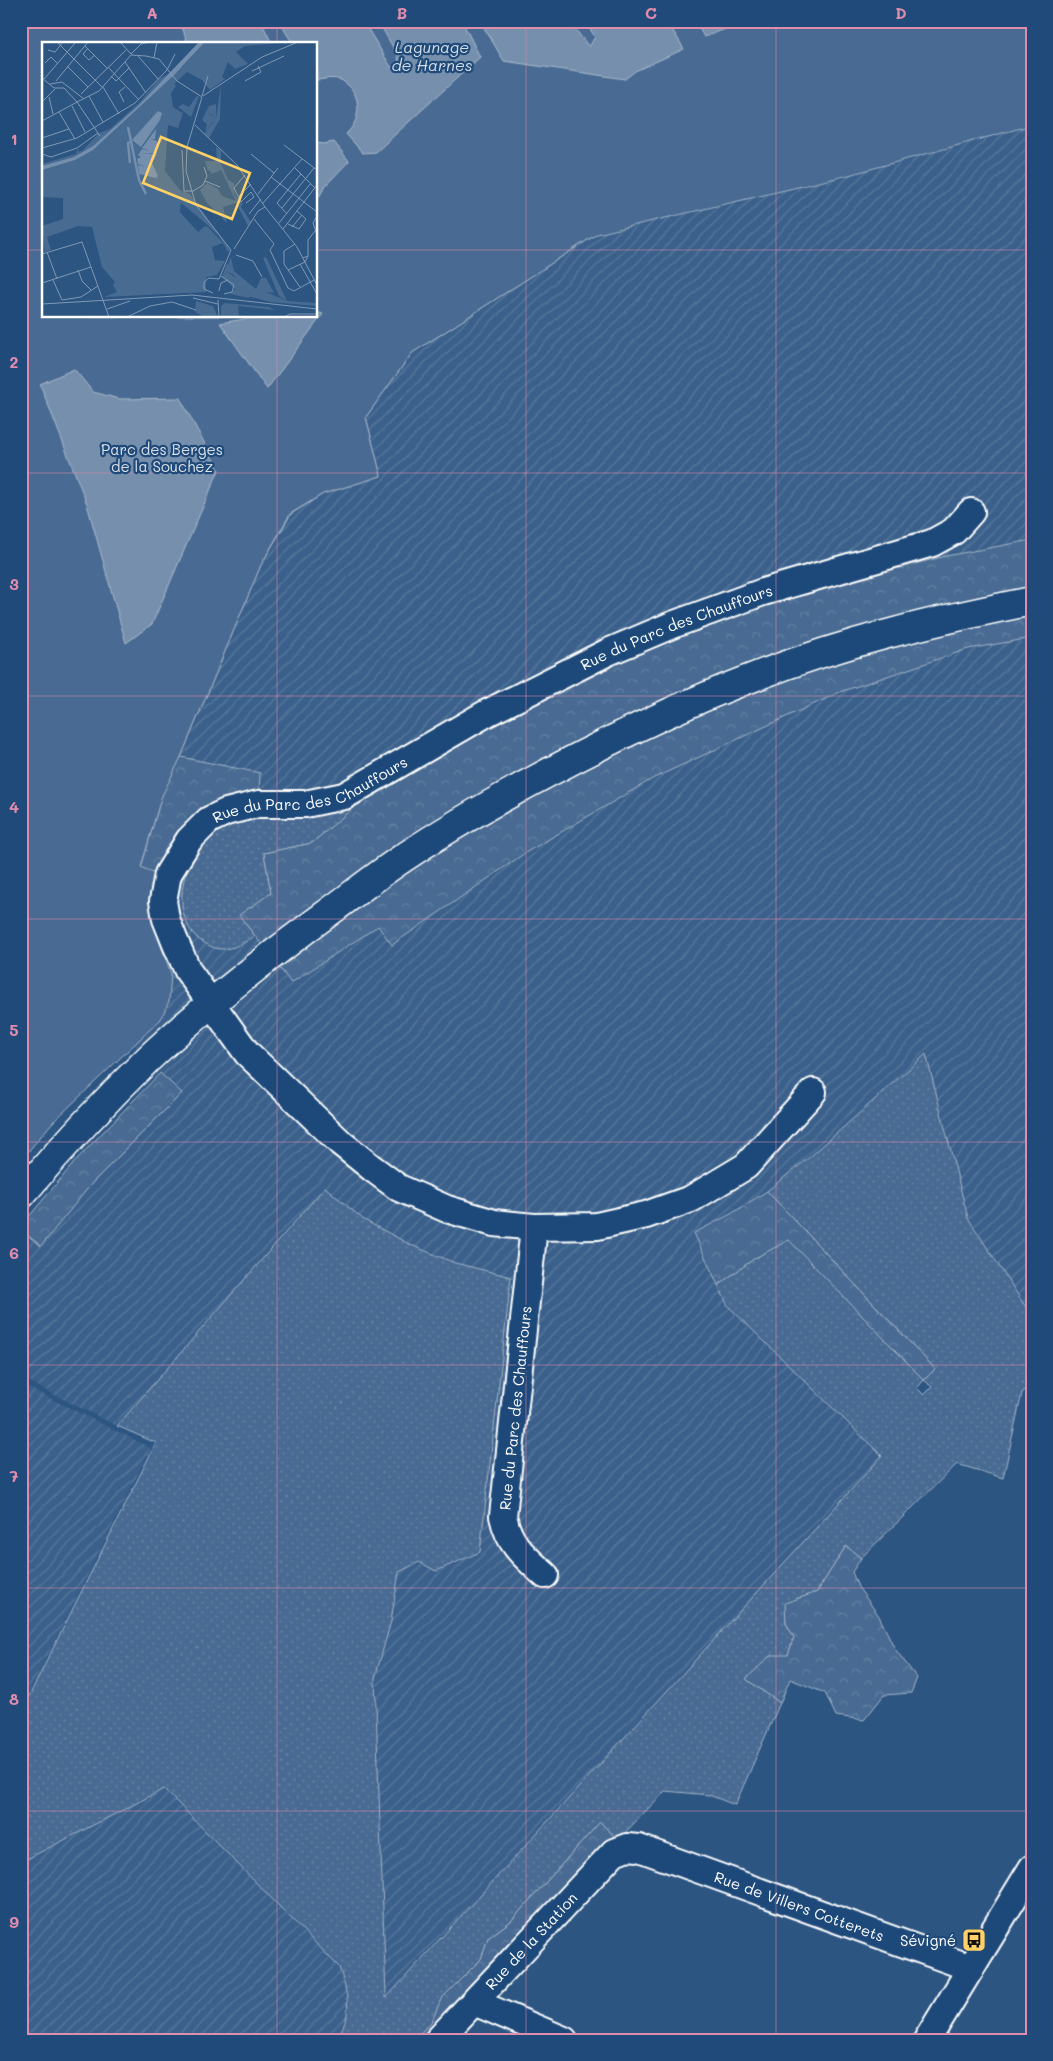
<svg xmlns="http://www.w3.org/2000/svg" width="1053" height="2061" font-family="Mali,sans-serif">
<defs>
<pattern id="industrial-furrows" width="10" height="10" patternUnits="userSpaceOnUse" patternTransform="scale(1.25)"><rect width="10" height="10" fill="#3b618b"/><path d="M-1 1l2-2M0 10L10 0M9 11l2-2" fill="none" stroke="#58799c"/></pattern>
<pattern id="grass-dots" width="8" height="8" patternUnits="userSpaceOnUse" patternTransform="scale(1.25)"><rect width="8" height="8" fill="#486b92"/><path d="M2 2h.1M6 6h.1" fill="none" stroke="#6381a2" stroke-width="1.8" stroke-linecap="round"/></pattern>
<pattern id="forest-crowns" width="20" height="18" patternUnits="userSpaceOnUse" patternTransform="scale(1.25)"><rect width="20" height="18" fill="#486b92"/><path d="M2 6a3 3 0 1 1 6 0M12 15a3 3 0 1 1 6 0" fill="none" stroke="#6381a2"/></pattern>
</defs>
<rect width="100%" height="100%" fill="#2c5582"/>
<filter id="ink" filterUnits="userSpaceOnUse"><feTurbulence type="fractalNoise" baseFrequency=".02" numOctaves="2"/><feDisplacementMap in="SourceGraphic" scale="10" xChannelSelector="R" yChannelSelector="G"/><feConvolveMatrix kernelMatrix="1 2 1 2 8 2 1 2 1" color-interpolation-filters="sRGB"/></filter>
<g filter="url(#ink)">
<g fill="url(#industrial-furrows)">
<polygon points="1032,125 1032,540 947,557 968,649 1032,638 1032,1306 1027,1309 968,1218 926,1054 811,1156 767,1191 731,1214 694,1233 728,1306 882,1456 385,1998 375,1678 391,1621 399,1572 419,1562 511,1277 455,1263 411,1245 364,1220 325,1187 117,1426 43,1389 21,1376 21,1226 79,1157 160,1073 134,1045 161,1019 169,1000 171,974 155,928 152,905 181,757 261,565 290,514 323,494 381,476 366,417 412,353 597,234 845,176"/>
<polygon points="21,1384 151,1448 21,1709"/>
<polygon points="164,1789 339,1967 345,1985 348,2012 344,2029 335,2040 21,2040 21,1862"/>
</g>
<g fill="url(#grass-dots)" stroke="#a4b5c8" fill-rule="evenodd">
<path d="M353,808L312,843L264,853L271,893L240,915L255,936C245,942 233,950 220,949C214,949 202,942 197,938C175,915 179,879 195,854C203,841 217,832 230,825C258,813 287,819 316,816C328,814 341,810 353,808Z"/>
<path d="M926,1054L968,1218L1027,1309L1032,1306V1383L1022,1393L1003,1478L957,1464L861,1558L846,1546L817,1592L786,1603V1623L794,1637L788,1655L746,1679L780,1703L735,1805L709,1795L665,1791L618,1840L600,1822L511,1921L488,1938L481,1959L442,1999L432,2021L414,2040H335C354,2016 348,1995 339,1967L164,1789L21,1862V1712L156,1443L117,1426L325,1187L364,1220L411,1245L455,1263L511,1277L480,1552L436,1571L419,1562L399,1572L391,1621L375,1678L386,1998L882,1456L728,1306L718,1285L755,1258L789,1239L924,1380L935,1369L767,1191L811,1156ZM924,1380L932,1387L924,1395L917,1388Z"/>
</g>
<g fill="url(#forest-crowns)" stroke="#a4b5c8">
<polygon points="597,234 412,353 366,417 381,476 323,494 291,514 261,565 181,757 260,773 259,795 157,875 141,868 161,798 313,423 348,373"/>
<polygon points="1032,540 1032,638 968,649 840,692 654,778 525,853 392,945 378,926 291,983 239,915 271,893 264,853 312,843 353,808 493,726 613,663 677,636 769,604 859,578 946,556"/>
<polygon points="160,1073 182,1093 93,1182 41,1246 21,1230 21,1226 79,1157"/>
<polygon points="767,1191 935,1369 924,1380 789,1240 755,1258 718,1285 694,1233 731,1214"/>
<polygon points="846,1546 861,1558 852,1572 858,1587 879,1616 895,1649 917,1678 911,1693 884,1695 864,1720 836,1716 825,1693 790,1679 780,1703 746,1679 771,1655 788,1655 794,1637 786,1623 785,1603 817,1592"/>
<polygon points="600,1822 618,1840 428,2040 414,2040 432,2021 441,1999 481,1959 488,1938 511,1921"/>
</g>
<path fill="#486b92" stroke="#a4b5c8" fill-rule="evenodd" d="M21,21H1032V125L845,176L597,234L412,353L366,417L381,476L323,494L290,514L261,565L181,757L161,798L141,867L157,875L152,905L155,928L171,974L169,1001L161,1019L52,1123L21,1160ZM44,44H316V316H44Z"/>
<g fill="#748fad" stroke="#acbcce">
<polygon points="180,21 261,21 272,44 188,44"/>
<path d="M279,21H363L391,67L399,64L398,56L378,21H462L480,57L376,152L363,153L346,134C363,119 362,91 341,80C333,77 325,79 317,80L316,44H293Z"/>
<polygon points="480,21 569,21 589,47 595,37 585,21 667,21 684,49 635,71 625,79 504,61"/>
<polygon points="695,21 747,21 704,37"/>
<polygon points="334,142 349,161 326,185 316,202 316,143 324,144"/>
<polygon points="316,312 323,314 267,389 220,323 263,316 316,316"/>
<polygon points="74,369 93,392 119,399 180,398 219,470 152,624 126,643 87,504 40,384"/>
</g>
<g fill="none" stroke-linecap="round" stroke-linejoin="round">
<g stroke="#fff" stroke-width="30">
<g id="minor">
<path id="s1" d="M813,1092L746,1166L691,1199L646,1215L597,1226L534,1227L494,1223L447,1209L399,1188L372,1168L341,1143L247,1053L188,971L176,944L166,919L163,901L168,874L189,840L209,820L226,812L258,804H305L344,796L487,713L608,652L672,625L763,592L932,543L954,531L971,512"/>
<path d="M534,1227L503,1516C509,1545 524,1556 545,1575"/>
<polyline points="474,2002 564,2040"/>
<path id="s2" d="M438,2040L614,1852L627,1847L639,1848L971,1968"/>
<polyline points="927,2040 1032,1868"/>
</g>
</g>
<g stroke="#fff" stroke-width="31">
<path id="major" d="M21,1195C61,1148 104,1102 148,1059C203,1007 264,960 325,915C351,896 376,876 403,858C472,812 547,772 622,735C665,714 709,694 754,677C844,642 937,620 1032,601"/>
</g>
<use href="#minor" stroke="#1f4a7a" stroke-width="26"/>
<use href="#major" stroke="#1f4a7a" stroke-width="28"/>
</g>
</g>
<path fill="none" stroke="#e08cad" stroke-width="1" stroke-opacity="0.55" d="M277,21V44M526,21V2040M776,21V2040M21,250H44M316,250H1032M277,316V2040M21,473H1032M21,696H1032M21,919H1032M21,1142H1032M21,1365H1032M21,1588H1032M21,1811H1032"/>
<defs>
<g id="bus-square" transform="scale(1.25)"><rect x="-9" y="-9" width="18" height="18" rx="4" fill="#ffd166" stroke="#1f4a7a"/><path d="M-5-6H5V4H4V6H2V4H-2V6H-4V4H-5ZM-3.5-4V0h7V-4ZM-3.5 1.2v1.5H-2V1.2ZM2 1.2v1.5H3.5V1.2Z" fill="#111"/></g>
</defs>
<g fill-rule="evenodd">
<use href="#bus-square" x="974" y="1940"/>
</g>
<g text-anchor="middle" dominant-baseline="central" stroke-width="4.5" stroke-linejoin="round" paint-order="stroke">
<g font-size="15" fill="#dae1e9" stroke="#1f4a7a">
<text x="162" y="449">Parc des Berges<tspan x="162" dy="17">de la Souchez</tspan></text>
</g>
<g font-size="15" fill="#fff" stroke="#1f4a7a">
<text stroke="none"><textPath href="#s1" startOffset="1454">Rue du Parc des Chauffours</textPath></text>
<text stroke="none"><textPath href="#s1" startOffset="1049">Rue du Parc des Chauffours</textPath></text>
<text transform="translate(515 1408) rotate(-84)">Rue du Parc des Chauffours</text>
<text stroke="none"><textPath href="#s2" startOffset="454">Rue de Villers Cotterets</textPath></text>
<text stroke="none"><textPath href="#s2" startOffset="136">Rue de la Station</textPath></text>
</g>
<g font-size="15" fill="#fff" stroke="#1f4a7a" text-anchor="end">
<text x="956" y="1940">Sévigné</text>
</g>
<g font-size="16" font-style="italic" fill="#d5dde6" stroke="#1f4a7a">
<text x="432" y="46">Lagunage<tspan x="432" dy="18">de Harnes</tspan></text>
</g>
</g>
<g transform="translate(42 42)">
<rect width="275" height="275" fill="#2c5582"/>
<path d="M174,62V76L167,71L171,79L163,92L165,82L160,78L167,64ZM174,105L179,109V121L186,138L192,141L193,154L201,161L199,165L209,180L206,184L194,161L181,165L185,181L165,161L158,148L165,141L176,147L180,154L194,159L179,128L169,132L168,128L173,126L166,129L163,119H175ZM196,213L189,216L192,229L214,247L219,236H224L232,251L225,250L228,260L199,252L192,233L185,230L188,216ZM224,215L245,259L237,254L221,216ZM154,259L171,264L176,275H163L153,270Z" fill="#486b92"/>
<path d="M179,42L178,77L167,96L163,92L171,80L167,72L174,76ZM155,54H157L149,75L136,65L141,62L147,65ZM185,221L188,224L185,230L194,236L199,251L209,252L207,256L188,252L193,247L180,235ZM224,250L245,259L274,261L273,256L275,264L228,260ZM183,261L227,265L233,268L196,264L197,275H179V264Z" fill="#486b92"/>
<path d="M163,0H251L203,4L194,10L206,22L193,27L186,20L180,35L183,37L168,48L160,38L145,30L132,42L134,44L129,51L131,65L141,71L136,86L126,83L123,129L138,148L148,152L188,208L186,210L177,194L161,179L139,161L138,170L156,190L163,184L166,185L181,201L170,205L173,218L183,219L175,233L164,235V250L62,255L75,250L71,243L73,240L60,225L50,185L36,184L5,195L9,208L3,210L0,184L21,177V156L0,155V122L34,112L36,107L37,110L41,108L57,91L68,87L98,60L117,37L141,24Z" fill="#486b92"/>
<path d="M157,0H163L132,33L51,108L33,118L0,128V124L32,115L51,104L97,63ZM116,69L120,71L118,78L99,105L90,98ZM114,87L113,97H109L115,99V111H100L115,112L110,121L116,134L114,136L97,132L96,123L104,125L96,122L95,117L99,115L96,113L100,107L107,109L100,106Z" fill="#748fad"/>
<path fill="none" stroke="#748fad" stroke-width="2.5" d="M86,85L97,138L104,152M88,121L86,101L90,99"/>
<path fill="none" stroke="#8099b4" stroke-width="1" d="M15,0L60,45M78,0L89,12M43,4L65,26M46,6L41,12L47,18L53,13M6,8L13,10L21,0M89,12L99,2L108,0M96,14L116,37M112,16L115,0M83,20L104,51M3,21L9,15L16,22M25,24L46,45M66,25L97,58M210,29L242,14M69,34L74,39L87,26M0,36L12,46H22L35,60L57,49L89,13L104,14L117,17L135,39L160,55M2,37L34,0M14,39L46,0M203,39L219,30L216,24M8,42L20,40L42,57M61,45L77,72M39,52L84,8M47,54L61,80M160,54L166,34M161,54L220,15L256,0M7,55L11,72M160,55L145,105L144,129L154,163L189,208L177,237M0,60L13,47M82,60L77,50L83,45M30,64L43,90M17,70L33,97M0,79L35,60L58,94M153,83L195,123L223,165M0,96L27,87M242,103L275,128M0,106L35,96L93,61L125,28L133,12M140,108L142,149H151L161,143L165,134L162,125M0,112L9,115L35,106L56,91M209,112L232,131M252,125L273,146M229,135L275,170M163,139L178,145M216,152L236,126M196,155L209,142M199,160L192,146L203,133M199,160L209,150L212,155L204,161M221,161L260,117M240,166L272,126M207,172L219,157M245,172L235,161L259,132M275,174L271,181L275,193M212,177L232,202L228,208L246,246L252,249L272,238M237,181L269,141M246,182L257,187L264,177L255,169M250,185L260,173M241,187L275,143M253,202L242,209V222L258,245M192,207L216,169L223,165L255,205L275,243M5,210L15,237M0,212L40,200L67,275M194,213L211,219L220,235M261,216L266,214V198L273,189M258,222L275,252M36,228L40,239L49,248M246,228L263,220L266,214M179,234L192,243L190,250L182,252M11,238L20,258L39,255L56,244M0,241L49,225M177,249L179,241L186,238M171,251L162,247V240L167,236L177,237M151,256L176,262M176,258L177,275M0,262L150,253L275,267M65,267L88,259M85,275L108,264L130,260L154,268M242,275L248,272H275"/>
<path fill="#ffd166" fill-opacity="0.15" stroke="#ffd166" stroke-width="2.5" d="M119,95L208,131L190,177L101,141Z"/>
<rect width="275" height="275" fill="none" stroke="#fff" stroke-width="2.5"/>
</g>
<rect width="1053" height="2061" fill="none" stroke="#1f4a7a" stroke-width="55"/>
<rect x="28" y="28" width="998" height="2006" fill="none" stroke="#e08cad" stroke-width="2"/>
<g font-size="16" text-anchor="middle" font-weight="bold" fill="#e08cad">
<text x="152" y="19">A</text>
<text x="402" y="19">B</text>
<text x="651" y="19">C</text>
<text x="901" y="19">D</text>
<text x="14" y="145">1</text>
<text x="14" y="368">2</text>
<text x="14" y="590">3</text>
<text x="14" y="813">4</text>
<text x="14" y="1036">5</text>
<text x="14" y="1259">6</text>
<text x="14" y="1482">7</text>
<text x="14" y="1705">8</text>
<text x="14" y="1928">9</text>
</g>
</svg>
